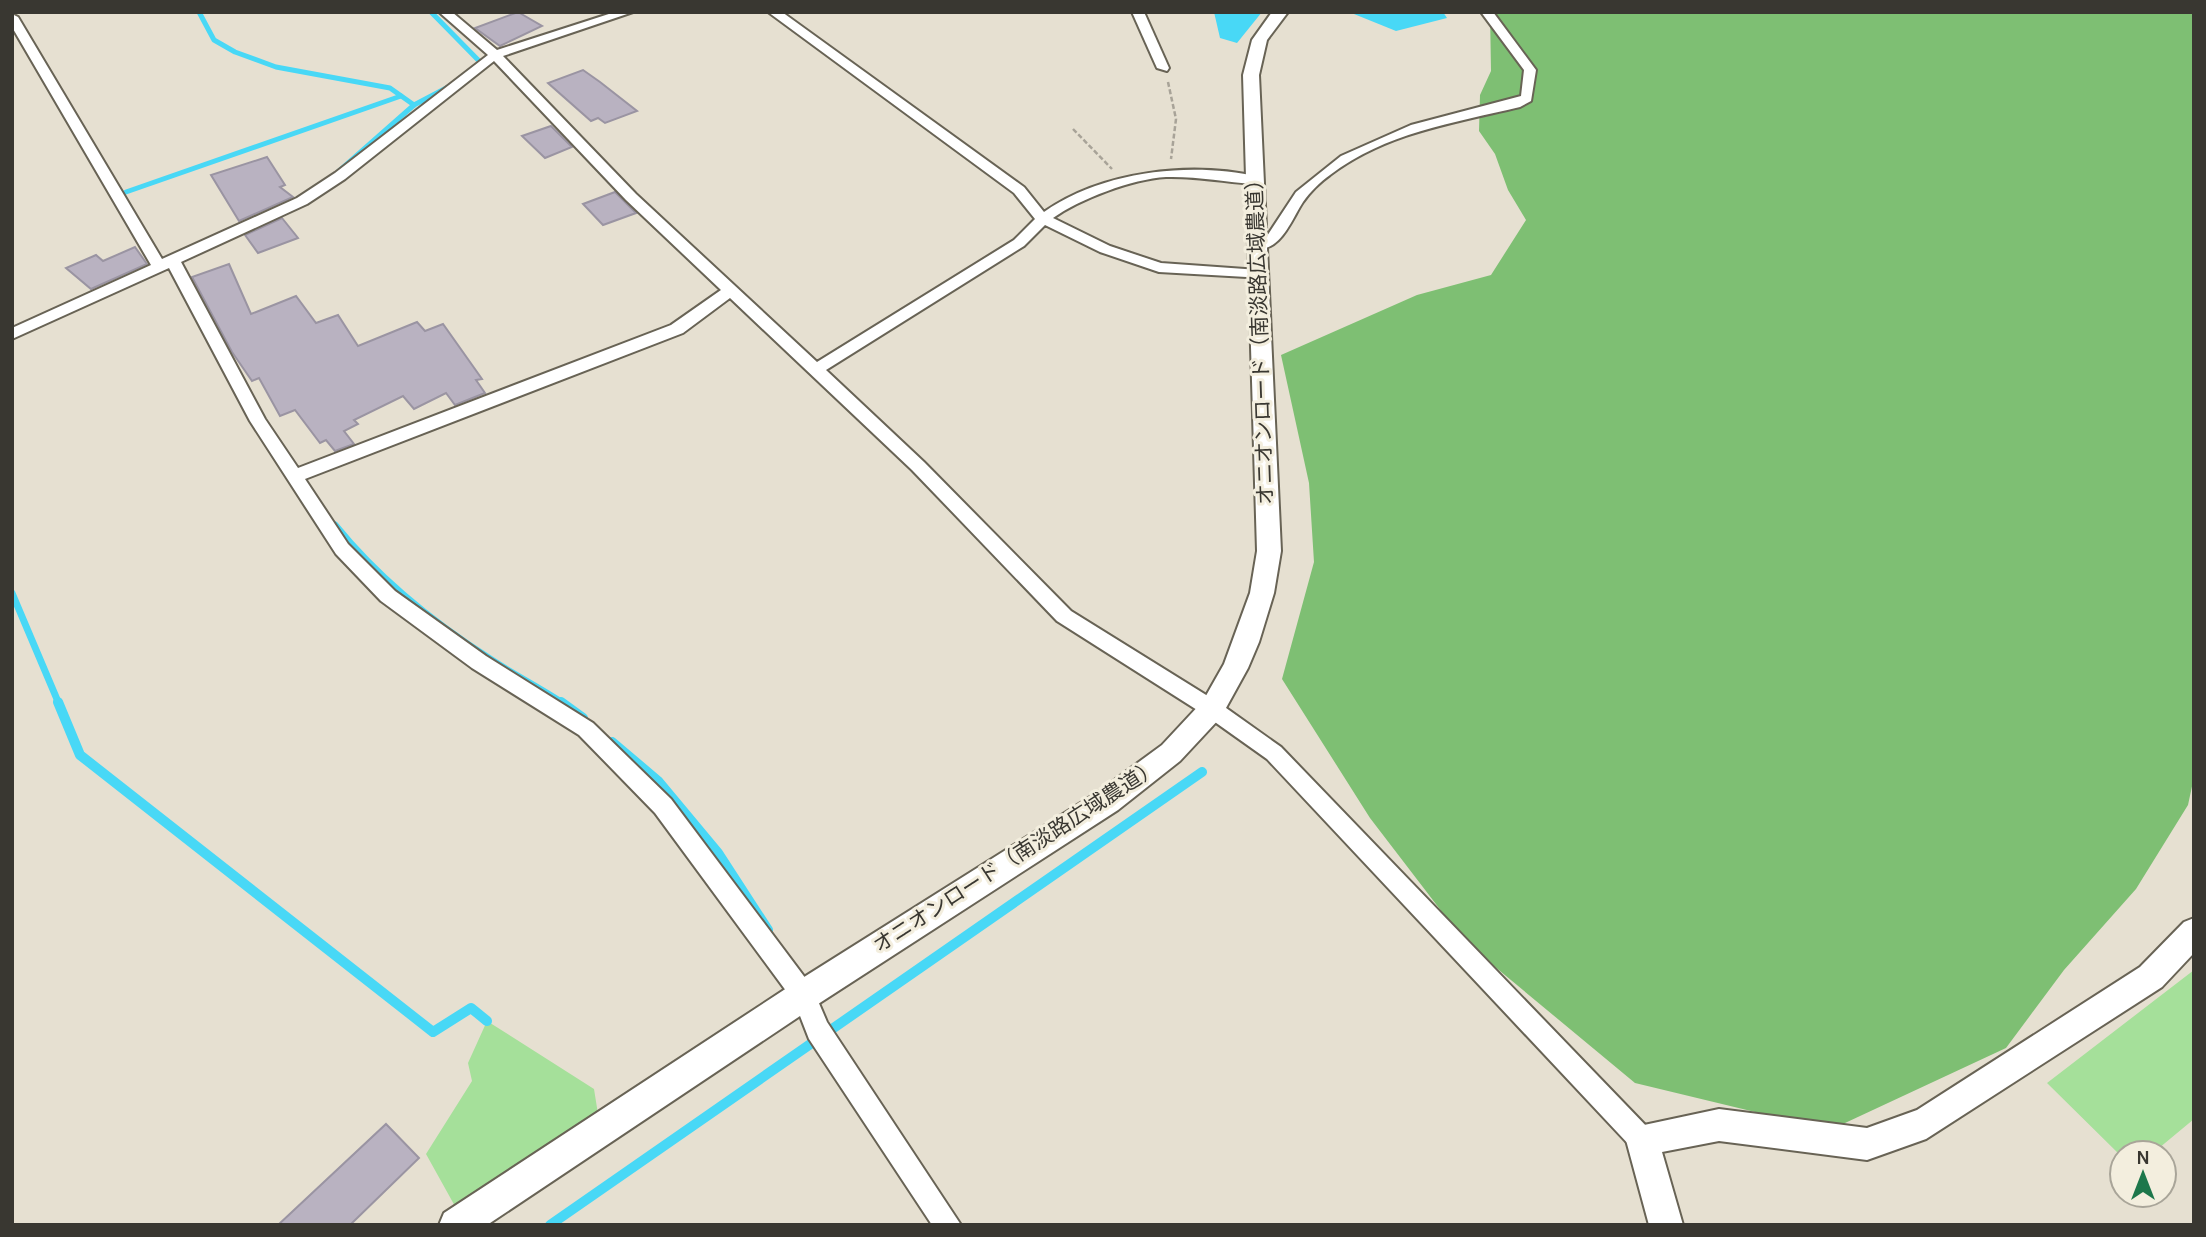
<svg xmlns="http://www.w3.org/2000/svg" width="2206" height="1237" font-family="Karla,'Noto Sans JP',sans-serif">
<rect width="100%" height="100%" fill="#e6e0d1"/>
<g fill="#a5e09a">
<polygon points="2194,970 2194,1119 2153,1153 2122,1153 2122,1157 2047,1083"/>
<polygon points="487,1021 594,1089 598,1114 456,1208 426,1154 472,1081 468,1063"/>
</g>
<polygon fill="#7ebf73" points="1490,12 2194,12 2194,777 2188,805 2136,889 2064,970 2006,1048 1830,1130 1635,1083 1465,942 1370,818 1282,679 1314,562 1309,483 1281,355 1417,295 1491,275 1526,220 1508,190 1495,154 1479,131 1480,95 1491,71"/>
<g fill="#48d8f6">
<polygon points="1214,12 1262,12 1237,43 1220,38"/>
<polygon points="1349,12 1443,12 1447,18 1396,31"/>
</g>
<g fill="none" stroke-linecap="round" stroke-linejoin="round">
<g stroke="#48d8f6" stroke-width="5">
<polyline points="199,12 214,40 235,52 276,67 390,88 414,105"/>
<polyline points="431,12 485,67"/>
<polyline points="338,172 414,105 452,85"/>
<polyline points="126,192 401,96"/>
</g>
<g stroke="#48d8f6" stroke-width="7">
<path d="M335,525C378,578 432,622 490,659C514,675 540,688 564,704"/>
<polyline points="12,593 59,704"/>
</g>
<g stroke="#48d8f6" stroke-width="10">
<polyline points="58,702 80,755 433,1032 471,1008 487,1021"/>
<polyline points="561,702 583,718"/>
<polyline points="612,742 658,781 718,853 768,930"/>
<polyline points="550,1225 1202,772"/>
</g>
</g>
<g fill="#b9b2c1" stroke="#9a94a2" stroke-width="2">
<polygon points="518,12 542,26 500,46 475,28"/>
<polygon points="583,70 600,82 637,111 605,123 598,118 591,121 548,83"/>
<polygon points="551,126 572,147 545,158 522,136"/>
<polygon points="267,157 285,185 280,187 293,197 239,221 211,175"/>
<polygon points="615,192 636,213 603,225 583,204"/>
<polygon points="282,218 298,238 258,253 245,235"/>
<polygon points="135,247 147,264 91,289 66,268 96,255 103,261"/>
<polygon points="229,264 251,314 296,296 316,323 338,315 358,346 417,322 425,331 443,324 482,379 476,380 485,393 455,405 446,393 414,409 403,396 354,420 358,424 344,431 354,444 335,451 326,440 320,443 295,410 280,416 259,378 252,381 232,352 192,277"/>
<polygon points="386,1124 419,1158 350,1225 278,1225"/>
</g>
<g fill="none" stroke-linecap="round" stroke-linejoin="round">
<g stroke="#686355" stroke-width="4">
<g id="minor">
<path d="M439,12H452L497,50L615,12H633L503,56L636,194L817,362L1014,240L1035,219L1014,193L768,12H782L1024,187L1044,212C1102,171 1191,161 1259,177L1261,180L1254,184C1225,182 1195,176 1166,177C1132,179 1080,199 1053,218L1110,246L1161,263L1259,270L1264,272V278L1159,272L1100,252L1045,225L1024,246L826,370L924,462L1071,611L1219,703L1281,747L1651,1131L1655,1140L1651,1149L1642,1153L1633,1149L1267,759L1205,715L1057,621L912,470L730,298L683,333L305,479L348,544L395,591L486,656L593,723L671,799L812,987L827,1022L961,1225H932L809,1039L795,1003L655,813L579,735L472,668L381,601L336,554L250,421L169,268L12,339V328L151,265L12,27V14L18,17L162,259L297,198L335,173L488,55ZM494,61L626,200L721,290L671,325L298,468L265,419L181,262L307,204L345,179Z"/>
<polygon points="1132,12 1144,12 1169,68 1167,71 1157,68"/>
<path d="M1481,12H1493L1536,70L1531,101L1520,107C1453,123 1385,133 1330,175C1320,182 1310,192 1303,202C1291,220 1280,255 1252,248V242L1267,236L1296,192L1341,156L1411,125L1521,96L1524,70Z"/>
</g>
</g>
<g stroke="#686355" stroke-width="4">
<g id="tertiary">
<polygon points="1272,12 1288,12 1267,40 1259,75 1281,551 1274,593 1259,642 1248,668 1221,717 1180,761 1118,810 815,1006 487,1225 439,1225 444,1213 793,984 1098,792 1162,745 1203,701 1224,664 1250,593 1257,551 1243,75 1252,40"/>
<polygon points="2194,918 2194,953 2162,987 1926,1139 1867,1160 1719,1141 1662,1152 1683,1225 1649,1225 1626,1140 1630,1128 1719,1109 1867,1128 1917,1110 2140,967 2184,922"/>
</g>
</g>
<g stroke="#a8a398" stroke-width="2.5" stroke-dasharray="5 2.5" stroke-linecap="butt">
<polyline points="1168,82 1176,119 1171,159"/>
<polyline points="1073,129 1112,169"/>
</g>
<use href="#minor" fill="#fff" fill-rule="evenodd"/>
<use href="#tertiary" fill="#fff" fill-rule="evenodd"/>
</g>
<g text-anchor="middle" dominant-baseline="central" stroke-width="6" stroke-linejoin="round" paint-order="stroke">
<g font-size="21" fill="#393731" stroke="#f3eede">
<text transform="translate(1260 337) rotate(-92)">オニオンロード（南淡路広域農道）</text>
<text transform="translate(1016 856) rotate(-33)">オニオンロード（南淡路広域農道）</text>
</g>
</g>
<rect width="2206" height="1237" fill="none" stroke="#393731" stroke-width="28"/>
<g transform="translate(2143 1174)"><circle r="33" fill="#f3eede" stroke="#a9a599" stroke-width="2"/>
<path d="M0-5L12 26L0 18L-12 26Z" fill="#1d774b"/>
<text y="-10" font-size="19" font-weight="bold" text-anchor="middle" fill="#393731">N</text>
</g>
</svg>
